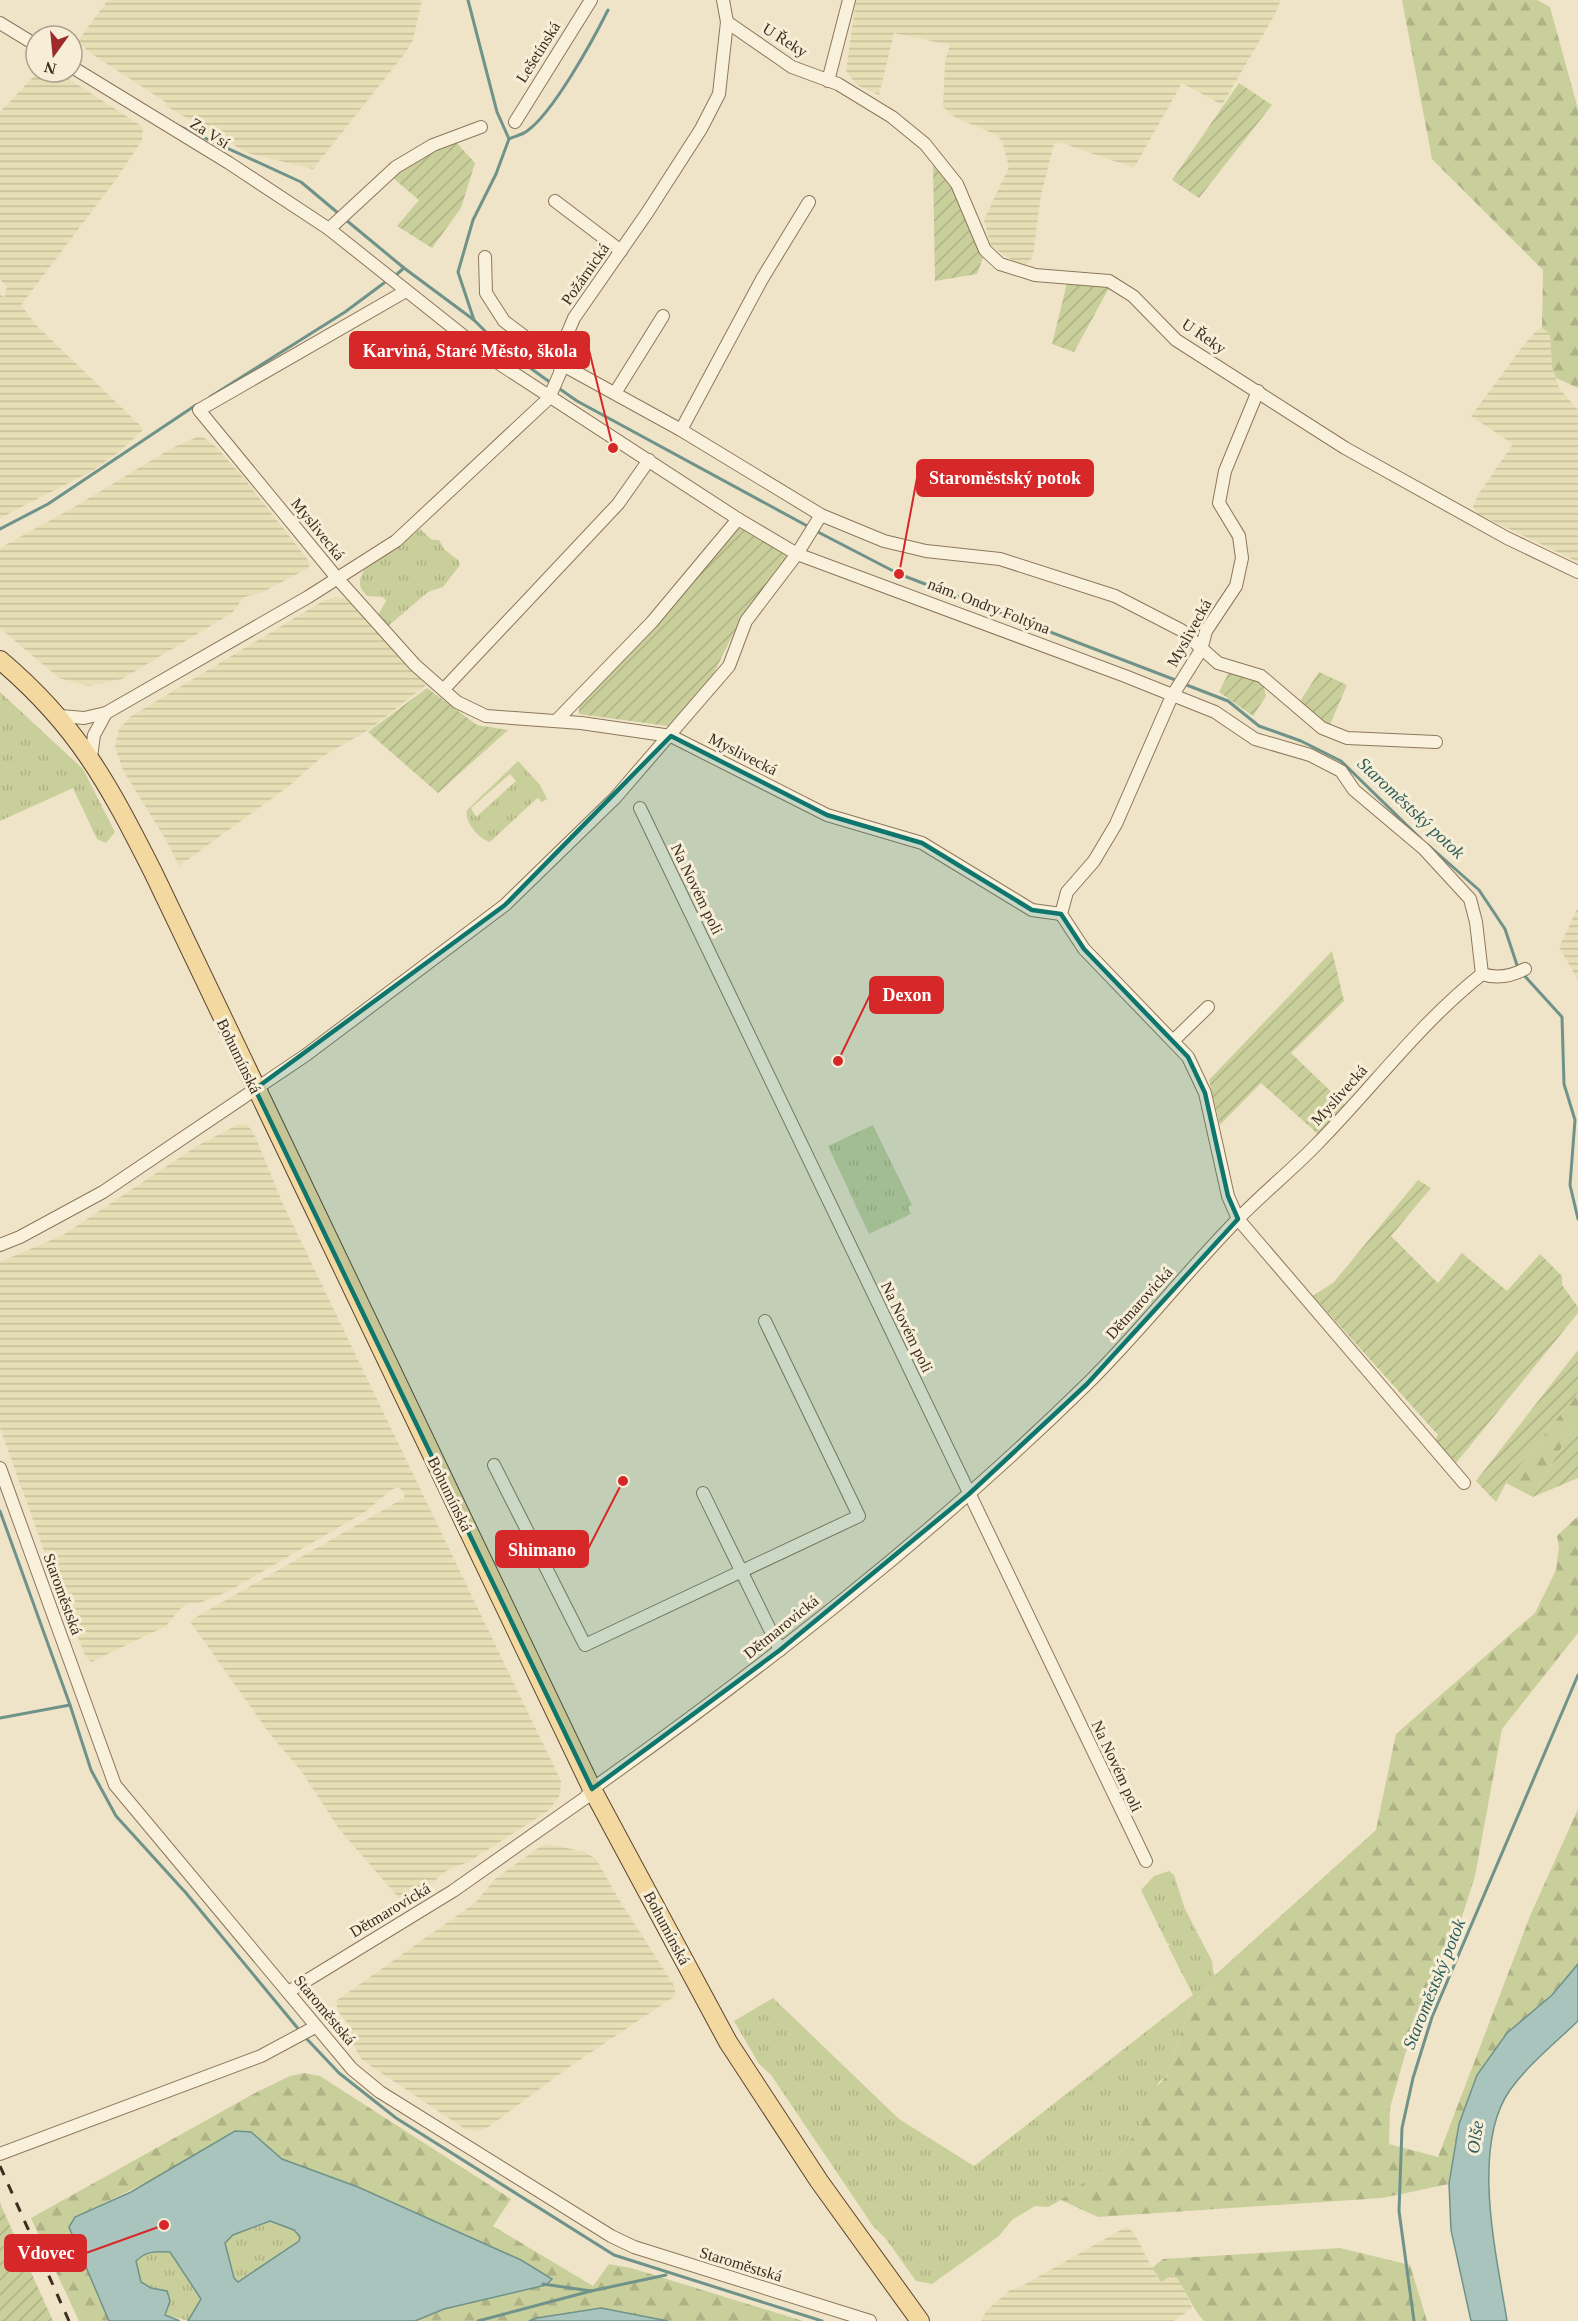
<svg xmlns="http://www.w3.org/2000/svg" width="1578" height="2321" font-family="Georgia,serif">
<defs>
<pattern id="farmland-rules" width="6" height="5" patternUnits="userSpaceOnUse" patternTransform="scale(1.5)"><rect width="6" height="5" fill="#e6deb5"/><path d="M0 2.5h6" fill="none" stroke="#c6bf9b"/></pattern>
<pattern id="grass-tufts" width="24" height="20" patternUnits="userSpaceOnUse" patternTransform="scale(1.5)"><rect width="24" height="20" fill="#c9cf9b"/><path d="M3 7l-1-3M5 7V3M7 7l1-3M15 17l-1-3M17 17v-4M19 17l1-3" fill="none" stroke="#aeb285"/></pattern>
<pattern id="forest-firs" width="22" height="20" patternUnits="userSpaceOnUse" patternTransform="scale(1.5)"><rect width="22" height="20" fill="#c9cf9b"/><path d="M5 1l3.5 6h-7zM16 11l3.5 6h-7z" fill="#aeb285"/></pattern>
<pattern id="garden-furrows" width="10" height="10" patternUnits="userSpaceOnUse" patternTransform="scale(1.5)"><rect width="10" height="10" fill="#c9cf9b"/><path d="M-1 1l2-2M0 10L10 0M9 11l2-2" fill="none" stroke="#aeb285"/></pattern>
</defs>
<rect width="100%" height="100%" fill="#f0e4c8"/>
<g fill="url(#farmland-rules)">
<polygon points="108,0 422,0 413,40 406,52 313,169 248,153 166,106 167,103 89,52 78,41"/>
<polygon points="856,0 1281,0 1274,16 1222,105 1182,83 1134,168 1062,143 1054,144 1041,195 1033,256 1026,265 1021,266 991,246 984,220 1009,167 1002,141 997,135 956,118 943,107 945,61 950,45 894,33 879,95 857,85 846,71"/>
<polygon points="38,72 58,72 143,127 142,140 117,178 21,305 36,325 144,429 119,452 92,471 0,518 0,294 4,298 7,287 0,279 0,112"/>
<polygon points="1543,327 1550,333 1552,368 1559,388 1578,410 1578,562 1478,514 1473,507 1478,495 1513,444 1471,416 1523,346 1538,329"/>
<polygon points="199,436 206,439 217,448 242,476 305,556 310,564 308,568 261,593 244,597 232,613 122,679 88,686 59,678 0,628 0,548 71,509 172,448"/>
<polygon points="337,597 349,600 426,685 370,729 323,756 289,786 179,866 166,840 123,770 115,747 119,729 130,717 160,699 323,601"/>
<polygon points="1578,907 1578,980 1559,947"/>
<polygon points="239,1124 247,1124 255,1136 283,1204 561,1781 560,1795 548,1811 468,1862 446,1871 411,1900 399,1898 339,1829 302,1772 270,1734 191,1623 193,1619 404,1498 404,1492 398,1487 391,1490 365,1512 229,1591 199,1603 188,1604 180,1609 166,1626 91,1662 85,1655 43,1548 0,1428 0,1262 63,1235 197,1146"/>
<polygon points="550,1844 584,1852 596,1859 618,1898 675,1987 675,1996 569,2067 490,2126 478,2131 465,2129 362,2060 351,2041 348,2024 338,2011 336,2001 475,1903 495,1879 541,1846"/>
<polygon points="1126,2227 1134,2233 1158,2279 1165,2280 1174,2273 1183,2285 1192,2308 1174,2321 981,2321 987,2310 1010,2290 1022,2286"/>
</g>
<g fill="url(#grass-tufts)" fill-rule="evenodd">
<path d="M420,529L432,540H439L444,549L459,561L460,565L443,587L428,592L387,627L378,615L386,601L383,597L367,596C358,587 358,581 364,570Z"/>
<polygon points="0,692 83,769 115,832 106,843 97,839 73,788 0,821"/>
<path d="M518,761L540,785L547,799L542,802L538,798L534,801L490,842C479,839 464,822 467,810ZM510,774L516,781L476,817L471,808Z"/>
<polygon points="873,1125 912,1205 908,1207 911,1214 869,1234 828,1146"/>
<polygon points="1169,1871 1174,1875 1185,1909 1212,1961 1214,1978 1210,1987 1190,2006 1169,2073 1159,2082 1136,2133 1113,2160 1095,2176 1061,2200 1048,2207 1035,2206 1012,2220 999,2236 932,2284 916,2281 886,2239 873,2226 771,2075 759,2064 734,2021 773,1998 899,2119 974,2166 1193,1995 1168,1946 1170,1944 1167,1943 1141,1890 1154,1876"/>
<polygon points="270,2220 294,2230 300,2237 299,2241 238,2282 234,2278 225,2243 233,2235"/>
<polygon points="157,2251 170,2252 201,2299 189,2321 165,2315 170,2301 141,2283 135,2261 144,2253"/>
</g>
<g fill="url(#forest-firs)">
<polygon points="1402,0 1537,0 1550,7 1578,109 1578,388 1556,378 1552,368 1550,333 1542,328 1543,270 1432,159"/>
<polygon points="1578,1392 1578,1423 1571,1431 1533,1497 1506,1483"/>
<polygon points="1578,1516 1578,1633 1502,1729 1475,1876 1460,1923 1408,2044 1390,2108 1389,2144 1438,2157 1530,1916 1578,1809 1578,1964 1552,1995 1507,2033 1459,2124 1449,2184 1382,2198 1098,2217 1061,2200 1113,2160 1136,2133 1153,2091 1169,2073 1190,2006 1210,1987 1214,1976 1376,1830 1396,1734 1535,1613 1556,1570 1559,1547 1557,1536"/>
<polygon points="304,2073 320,2076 511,2199 493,2226 593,2286 609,2264 631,2268 803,2321 668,2321 601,2308 529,2321 415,2321 444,2309 552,2279 521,2260 358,2187 282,2159 251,2132 75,2217 69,2227 109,2321 79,2321 31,2218 257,2092 290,2076"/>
<path d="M1340,2248L1410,2265L1427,2321H1204C1190,2306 1186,2289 1174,2274L1161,2282L1152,2268L1163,2259Z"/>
</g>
<g fill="url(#garden-furrows)">
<polygon points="1239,83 1272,105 1199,198 1172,180"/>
<polygon points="455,141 475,163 461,208 432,248 397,226 419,200 393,178 431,149"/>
<polygon points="933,165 956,193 984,255 977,274 935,281"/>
<polygon points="1067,283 1109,288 1074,352 1052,344"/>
<polygon points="738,525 788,557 738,624 712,677 668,726 579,714 579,703"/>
<polygon points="1230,670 1263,684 1266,696 1253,716 1219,692"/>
<polygon points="1319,672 1347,685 1329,727 1300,701"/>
<polygon points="427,688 477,725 508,730 438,793 368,732"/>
<polygon points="1332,951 1344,1001 1291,1053 1345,1105 1319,1135 1261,1083 1220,1125 1209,1080"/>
<polygon points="1418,1180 1431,1188 1391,1236 1438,1283 1462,1253 1507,1291 1540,1254 1562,1276 1562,1285 1578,1307 1578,1313 1456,1463 1434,1441 1438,1435 1313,1296 1334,1282"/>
<polygon points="1578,1350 1578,1392 1506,1483 1496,1502 1476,1481"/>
<polygon points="1578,1423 1578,1478 1533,1497 1571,1431"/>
<polygon points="0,2203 53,2321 0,2321"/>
</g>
<g fill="#a9c4bc" stroke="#6f938a" stroke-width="1.5" fill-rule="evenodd">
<path d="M1578,1964V2021C1555,2043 1528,2065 1510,2090C1470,2147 1497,2257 1507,2321H1471L1451,2230L1449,2184L1459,2124L1477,2075L1507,2033L1552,1995Z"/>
<path d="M235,2131L251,2132L282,2159L358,2187L521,2260L552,2279L546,2285L444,2309L415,2321H188L201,2299L170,2252C156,2251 146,2251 136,2261L141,2282L151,2288L167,2291L170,2301L165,2315L180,2321H109L69,2227L75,2217L131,2192ZM270,2221L294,2230L300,2237L299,2241L238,2282L234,2278L225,2243L233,2235Z"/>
<polygon points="601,2308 668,2321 529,2321 537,2318"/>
</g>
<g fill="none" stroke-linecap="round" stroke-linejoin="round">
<g stroke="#6f938a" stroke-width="3">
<polyline points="468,0 497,112 509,139 496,174 473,220 458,272 474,320 500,346 551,383"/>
<polyline points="181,127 301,182 338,213"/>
<path d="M509,139C515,136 522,135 527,131C553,113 593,40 608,10"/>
<polyline points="346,220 404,268"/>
<polyline points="397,274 404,268 474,320"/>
<polyline points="557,387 577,401 811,528"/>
<polyline points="210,397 345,312 384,283"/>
<polyline points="0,529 48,504 196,405"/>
<polyline points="816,531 899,574 1178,681"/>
<polyline points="1184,684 1228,701 1259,726 1301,741 1341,761 1421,839"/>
<polyline points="1428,845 1479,890 1505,929 1518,968"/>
<polyline points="1522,973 1562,1017 1564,1084 1575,1120 1570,1185 1578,1219"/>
<polyline points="0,1511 70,1705 91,1770 116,1816 186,1893 300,2031"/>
<polyline points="0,1718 70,1705"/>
<polyline points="304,2036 339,2073 396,2118 614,2255 822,2321"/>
<polyline points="543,2284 591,2291"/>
<polyline points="478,2321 591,2291 666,2275"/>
<polyline points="1414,2321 1399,2211 1402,2128 1413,2078 1432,2017 1578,1675"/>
</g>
<g stroke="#8d765c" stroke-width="14">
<g id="street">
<polyline points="727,22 792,67 838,84 892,117 925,144 957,184 985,250 1000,264 1035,275 1109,281 1133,296 1176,340 1345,448 1507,538 1578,572"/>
<polyline points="0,23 36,45"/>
<polyline points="72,67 229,163 329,229 495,361 738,519 797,554 1125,676 1215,712 1255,739 1310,755 1341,771 1354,790 1424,849 1470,899 1476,922 1482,974"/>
<polyline points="828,81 849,0"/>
<polyline points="515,122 591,0"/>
<polyline points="555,201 621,251"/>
<polyline points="329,229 396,167 433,145 481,127"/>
<polyline points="485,257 486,293 504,321 561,364 681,430 821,515 884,541 926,551 1000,559 1115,596 1181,630 1218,663 1261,676 1322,728 1347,738 1436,742"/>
<polyline points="406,291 199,410 337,578 415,665 457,702 486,716 581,723 671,736 827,815 922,843 1032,910 1061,914"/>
<polyline points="1258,391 1225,471 1219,503 1239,536 1242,558 1236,586 1206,631 1201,650 1172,696 1116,824 1094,861 1067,892 1061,914 1084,949 1188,1057 1205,1093 1228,1196 1238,1219 1464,1483"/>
<polyline points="615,393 663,316"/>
<polyline points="681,430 762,279 809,202"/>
<polyline points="444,689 618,504 649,460"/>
<polyline points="60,716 84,718 106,713"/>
<polyline points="556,721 652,622 738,519"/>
<polyline points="91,757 94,735 106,713 308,597 396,541 549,398 560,373 563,344 574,318 647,213 701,129 719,94 727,22 723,0"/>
<polyline points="640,808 1146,1861"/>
<path d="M1482,974C1497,979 1510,977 1525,969"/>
<polyline points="1174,1040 1208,1007"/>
<polyline points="0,1245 20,1237 103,1192 306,1055 505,905 615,798 729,666 746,621 797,554 821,515"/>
<polyline points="494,1465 585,1645 859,1516 765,1321"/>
<polyline points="0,1468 115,1785 352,2069 380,2092 611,2236 634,2247 870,2321"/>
<polyline points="703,1493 780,1650"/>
<path d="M288,1992L453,1891L585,1798L592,1789C765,1666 934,1534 1086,1385C1139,1333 1185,1273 1238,1219C1263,1193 1292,1170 1317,1144C1373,1087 1419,1024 1482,974"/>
<polyline points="0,2154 261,2056 315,2027"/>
</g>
</g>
<g stroke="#5b4430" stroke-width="20">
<path id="primary" d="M0,660C77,725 108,783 153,872L592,1789L728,2042L819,2181L920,2321"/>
</g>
<use href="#street" stroke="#faf1dc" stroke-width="12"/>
<use href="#primary" stroke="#f3d9a0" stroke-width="18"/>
<polyline stroke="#3d2e20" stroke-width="3" stroke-dasharray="10 10" stroke-linecap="butt" points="0,2166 69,2321"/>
</g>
<path fill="#0f766e" fill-opacity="0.2" stroke="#0f766e" stroke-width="4.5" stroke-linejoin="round" d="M671,736L827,815L922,843L1032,910L1061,914L1084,949L1188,1057L1205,1093L1228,1196L1238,1219L1087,1384L969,1494L780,1650L592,1789L255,1089L505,905Z"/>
<g text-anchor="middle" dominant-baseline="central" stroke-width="6" stroke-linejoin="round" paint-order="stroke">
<g font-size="16" fill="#3d2e20" stroke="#f7eed8">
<text transform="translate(785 40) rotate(32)">U Řeky</text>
<text transform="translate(538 52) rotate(-58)">Lešetínská</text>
<text transform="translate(210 133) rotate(32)">Za Vsí</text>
<text transform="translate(585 274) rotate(-55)">Požárnická</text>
<text transform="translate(1204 336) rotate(34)">U Řeky</text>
<text transform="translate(318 529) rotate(51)">Myslivecká</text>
<text transform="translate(989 606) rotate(21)">nám. Ondry Foltýna</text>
<text transform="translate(1189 633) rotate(-61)">Myslivecká</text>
<text transform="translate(743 754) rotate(27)">Myslivecká</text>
<text transform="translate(697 889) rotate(64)">Na Novém poli</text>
<text transform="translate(239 1056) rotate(64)">Bohumínská</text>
<text transform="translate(1339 1095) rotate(-48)">Myslivecká</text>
<text transform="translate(1139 1303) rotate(-48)">Dětmarovická</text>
<text transform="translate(907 1327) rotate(64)">Na Novém poli</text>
<text transform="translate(450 1494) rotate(64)">Bohumínská</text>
<text transform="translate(63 1594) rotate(70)">Staroměstská</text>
<text transform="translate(781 1627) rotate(-39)">Dětmarovická</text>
<text transform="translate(1117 1766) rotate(65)">Na Novém poli</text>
<text transform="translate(390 1910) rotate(-31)">Dětmarovická</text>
<text transform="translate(667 1928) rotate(62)">Bohumínská</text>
<text transform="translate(325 2010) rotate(50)">Staroměstská</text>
<text transform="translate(741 2264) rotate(17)">Staroměstská</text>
</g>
<g font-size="18" font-style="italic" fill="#2f5d5a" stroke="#f7eed8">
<text transform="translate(1411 808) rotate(43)">Staroměstský potok</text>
<text transform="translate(1434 1984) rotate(-68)">Staroměstský potok</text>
<text transform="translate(1475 2137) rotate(-82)">Olše</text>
</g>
</g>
<path fill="none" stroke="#d62828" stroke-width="2" d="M613 448L589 350M899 574L917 478M838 1061L870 995M623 1481L588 1549M164 2225L86 2253"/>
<g fill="#d62828" stroke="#f7eed8" stroke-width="2">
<circle cx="613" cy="448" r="6"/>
<circle cx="899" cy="574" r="6"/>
<circle cx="838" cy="1061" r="6"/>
<circle cx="623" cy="1481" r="6"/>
<circle cx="164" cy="2225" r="6"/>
</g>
<g fill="#d62828" stroke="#d62828" stroke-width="2">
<rect x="350" y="332" width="239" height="36" rx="6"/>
<rect x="917" y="460" width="176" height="36" rx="6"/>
<rect x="870" y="977" width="73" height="36" rx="6"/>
<rect x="496" y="1531" width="92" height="36" rx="6"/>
<rect x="5" y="2235" width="81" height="36" rx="6"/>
</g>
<g font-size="18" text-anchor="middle" font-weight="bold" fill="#fff">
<text x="470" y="357">Karviná, Staré Město, škola</text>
<text x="1005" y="484">Staroměstský potok</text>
<text x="907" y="1001">Dexon</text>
<text x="542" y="1556">Shimano</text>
<text x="46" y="2259">Vdovec</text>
</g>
<g transform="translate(54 54) rotate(195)"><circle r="28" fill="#f7eed8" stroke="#ada18e" stroke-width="1.5"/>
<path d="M0-4.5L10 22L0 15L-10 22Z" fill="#9e2a2b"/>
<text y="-9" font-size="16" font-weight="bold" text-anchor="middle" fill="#3d2e20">N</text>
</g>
</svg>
